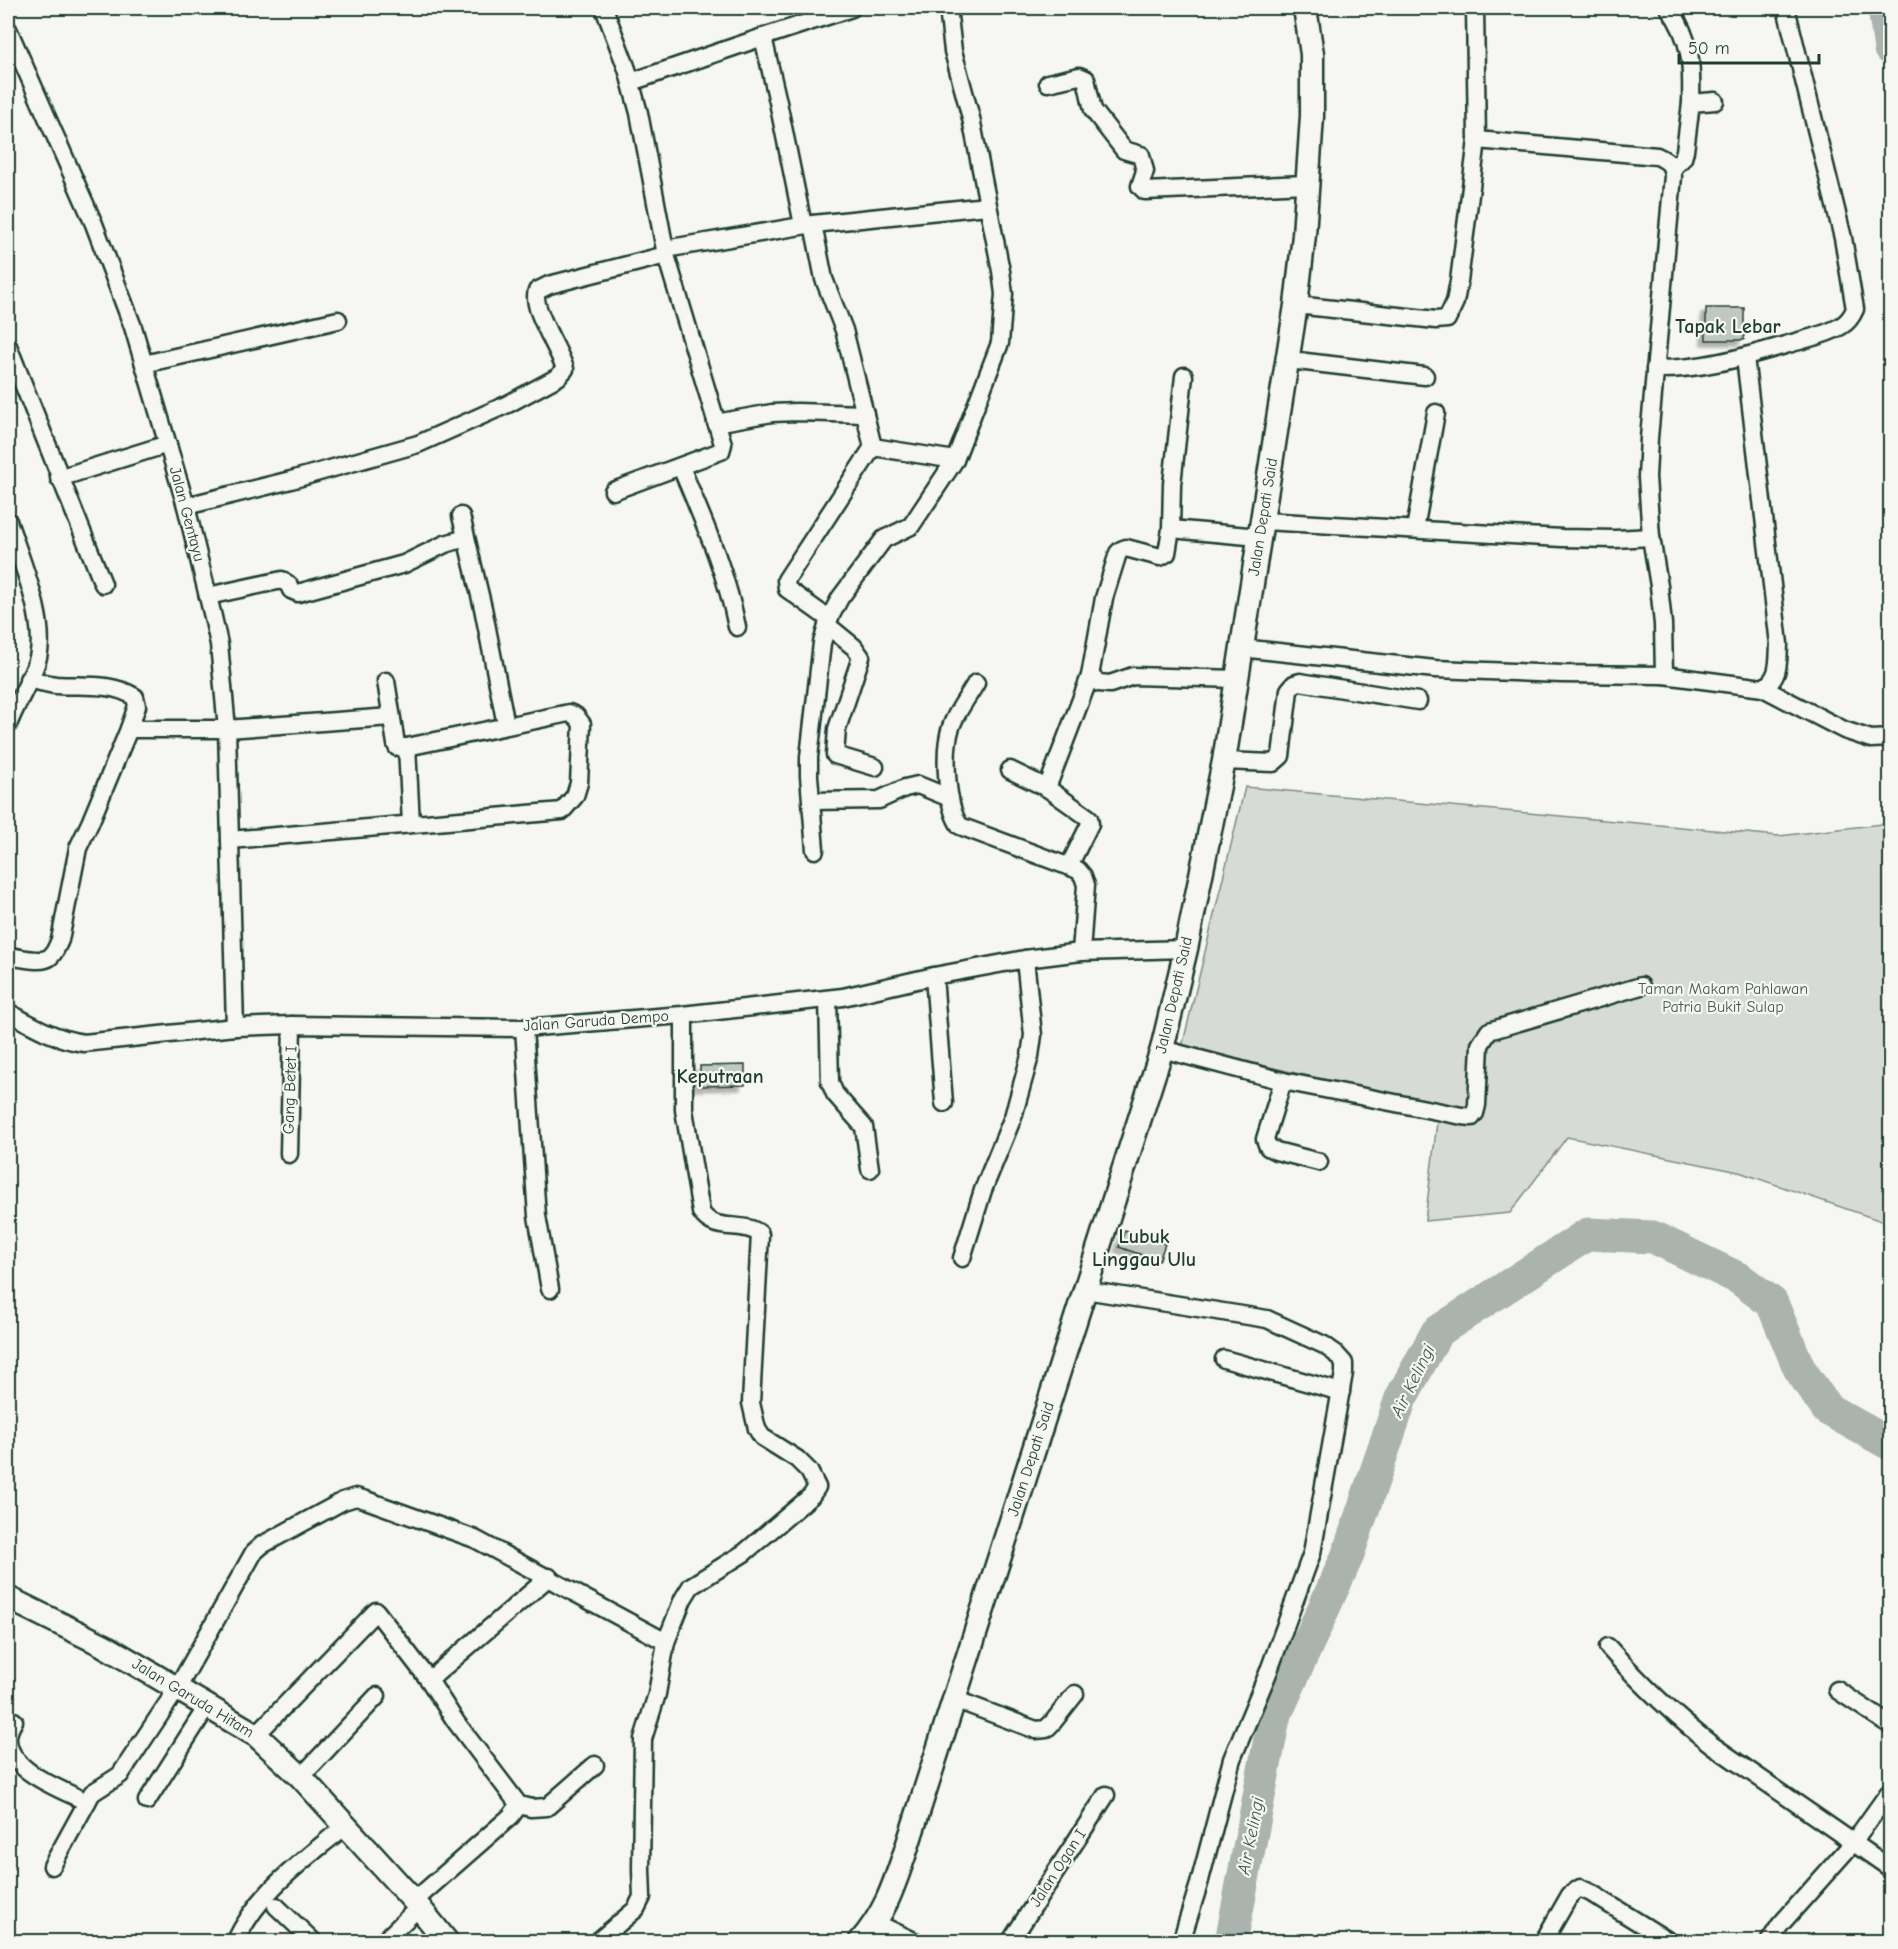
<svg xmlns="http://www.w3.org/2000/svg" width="1898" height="1949" font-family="'Comic Neue',sans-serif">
<defs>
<filter id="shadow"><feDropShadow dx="-5" dy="5" stdDeviation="1.5" flood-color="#0004"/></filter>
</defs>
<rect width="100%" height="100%" fill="#f6f6f2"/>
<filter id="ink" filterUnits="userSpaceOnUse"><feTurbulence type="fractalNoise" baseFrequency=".0167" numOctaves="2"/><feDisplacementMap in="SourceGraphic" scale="12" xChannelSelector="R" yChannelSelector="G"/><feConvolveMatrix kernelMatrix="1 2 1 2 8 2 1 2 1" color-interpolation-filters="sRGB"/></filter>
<g filter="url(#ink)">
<polygon fill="#d6dbd6" stroke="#7a8c85" stroke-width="1.5" points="1245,787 1779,836 1890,823 1890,1224 1739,1172 1567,1137 1510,1213 1425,1221 1439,1106 1182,1047"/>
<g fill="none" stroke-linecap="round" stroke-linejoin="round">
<g stroke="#aab3ae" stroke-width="33">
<polyline points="1884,8 1890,49"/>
<polyline points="1231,1942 1274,1718 1347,1557 1401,1398 1437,1332 1588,1234 1653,1237 1740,1279 1772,1303 1799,1368 1827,1409 1890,1444"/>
</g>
</g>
<g fill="#c1c8c3" stroke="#1f3d34" stroke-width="1.5" filter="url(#shadow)">
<rect x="1706" y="308" width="38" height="32"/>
<polygon points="745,1065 745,1085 700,1086 700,1066"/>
<polygon points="1125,1230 1165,1244 1159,1261 1119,1247"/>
</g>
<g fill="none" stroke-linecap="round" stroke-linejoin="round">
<g stroke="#1f3d34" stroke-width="21">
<g id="street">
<polyline points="604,8 627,69 639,113 666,255 723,444 721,451 613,491"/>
<path d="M1669,8C1692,40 1692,65 1691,103"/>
<polyline points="8,29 94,224 133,327 186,506 213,617 219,644 227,729 235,1027"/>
<polyline points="763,37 852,8"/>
<polyline points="631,82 763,37 778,102 803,225"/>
<polyline points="1048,83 1079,76 1086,79 1093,110 1124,150 1141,155 1145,171 1140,186 1145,191 1306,184"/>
<path d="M1477,140L1657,156C1668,161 1672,164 1673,176L1649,438L1647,477L1651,537L1659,586L1663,624L1664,675"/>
<polyline points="1673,168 1683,158 1685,151 1691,103 1715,101"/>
<polyline points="813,224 824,279 844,330 873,447 786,580 787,589 829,619"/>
<polyline points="665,249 813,224 987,206"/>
<polyline points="1296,305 1436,320 1447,319 1455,302 1459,281 1477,140 1475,8"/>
<polyline points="8,346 103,584"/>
<path d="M1745,357L1779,644C1778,662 1780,678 1763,688"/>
<polyline points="1289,360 1425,376"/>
<polyline points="144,364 338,320"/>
<path d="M1655,369C1702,370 1747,356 1792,343C1808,338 1827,335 1841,326C1848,322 1852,316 1855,309L1843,238L1786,8"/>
<polyline points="716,423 772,413 797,412 865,414"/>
<polyline points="873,447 955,460"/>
<path d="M681,467C703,520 726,571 737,627"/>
<polyline points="59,478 168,444"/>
<path d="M186,506L291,480L418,444L508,404L558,377L565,369C560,350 530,307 537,291L549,285L666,255"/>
<polyline points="461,516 483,608 506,725"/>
<path d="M8,521C20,559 49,623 37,661C30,683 16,703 8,725"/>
<polyline points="1262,521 1562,538 1615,539 1651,537"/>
<polyline points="1171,529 1259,537"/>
<polyline points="1415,529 1436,413"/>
<polyline points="208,596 282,580 289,585 291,590 298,593 404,564 445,544 466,538"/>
<polyline points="827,625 854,647 861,657 837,729 835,755 875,767"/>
<polyline points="1241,648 1435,669 1562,674 1664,675 1763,688 1844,730 1871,739 1890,738"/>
<polyline points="1090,676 1099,683 1110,684 1133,676 1238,679"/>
<path d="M28,679C37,681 47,684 56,685C83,687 111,682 135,697L137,706L129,729"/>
<polyline points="386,681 396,744 397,747 407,747 411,823"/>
<path d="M976,683C968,697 956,712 951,727C943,751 946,806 960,826L1078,870L1083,876L1086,885L1081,952"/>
<polyline points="1224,761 1273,763 1281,756 1289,690 1294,684 1300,682 1418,701"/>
<polyline points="1010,770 1047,788 1090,676 1104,598 1118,553 1121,550 1126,548 1160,557 1167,553 1171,529 1172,484 1184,376"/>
<polyline points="1047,788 1089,818 1090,824 1069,866"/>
<polyline points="811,801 879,800 905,788 918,785 950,798"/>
<polyline points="230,840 562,811 575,796 579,783 582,724 576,716 569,713 407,747"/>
<polyline points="815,850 809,776 809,757 822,643 829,619 840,598 884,539 911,526 955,460 1000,343 1004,294 1001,271 971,118 953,51 948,8"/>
<path d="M8,956C19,957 41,964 50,957C55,953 57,946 60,940L78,848L90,823L129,729H227L391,717"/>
<polyline points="934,976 944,1103"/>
<polyline points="828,999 830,1082 835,1094 864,1127 870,1169"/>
<path d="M8,1012C33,1026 55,1039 84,1043L235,1027L292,1025L524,1028L682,1015L843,997L934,976L1025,959L1081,952L1186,949"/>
<polyline points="524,1028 537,1216 550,1289"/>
<polyline points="1162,1049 1283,1081 1462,1116 1472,1117 1475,1113 1477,1105 1480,1045 1489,1031 1641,986"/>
<polyline points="1283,1081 1265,1139 1268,1147 1276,1151 1319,1162"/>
<polyline points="289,1154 292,1025"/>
<polyline points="962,1258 983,1190 1013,1117 1030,1056 1033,1035 1025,959"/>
<polyline points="1085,1290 1267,1319 1324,1345 1335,1353 1344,1363 1344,1373 1312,1553 1268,1673 1232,1759 1199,1884 1181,1942"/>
<polyline points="1224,1359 1341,1392"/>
<path d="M1608,1647C1640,1683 1673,1715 1712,1745L1890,1868"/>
<polyline points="429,1680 549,1577"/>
<polyline points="1837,1690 1890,1725"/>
<polyline points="954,1699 1036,1730 1046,1729 1053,1722 1075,1694"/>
<path d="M14,1721C11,1726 8,1732 8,1738C7,1771 63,1790 87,1802"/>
<polyline points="256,1735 376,1611 429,1680 456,1722 519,1805 531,1808 547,1807 595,1765"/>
<polyline points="301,1777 377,1696"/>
<polyline points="147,1801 208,1705"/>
<polyline points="52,1866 92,1793 120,1775 177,1689 254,1552 262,1545 343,1501 356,1497 366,1500 475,1539 666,1642"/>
<polyline points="414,1901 511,1816 519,1805"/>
<polyline points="276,1906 314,1942"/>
<polyline points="876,1923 916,1942"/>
<path d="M235,1942C260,1889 302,1862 345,1826"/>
<polyline points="383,1942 419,1907"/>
<path d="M597,1942L636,1909L642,1897L641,1870L643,1739L657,1694L666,1642L683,1599L691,1586L744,1553L811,1496L817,1487L809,1471L797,1459L762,1437L757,1429L751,1403L760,1234C743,1220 714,1234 701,1212L684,1110V1015"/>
<polyline points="1010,1942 1106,1795"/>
<polyline points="1543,1942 1570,1895 1580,1888 1591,1893 1670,1942"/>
<polyline points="1769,1942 1780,1925 1853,1843 1890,1791"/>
</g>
</g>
<g stroke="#1f3d34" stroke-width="27">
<g id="secondary">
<polyline points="8,1598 103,1645 256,1735 301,1777 414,1901 447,1942"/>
<path d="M860,1942C885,1913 893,1888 905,1853L1162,1049L1186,949L1224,761L1296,305L1304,235L1312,116V54L1305,8"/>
</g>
</g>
<use href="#street" stroke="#f6f6f2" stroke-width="16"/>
<use href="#secondary" stroke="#f6f6f2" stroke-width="22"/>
</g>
</g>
<g text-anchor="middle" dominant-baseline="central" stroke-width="4.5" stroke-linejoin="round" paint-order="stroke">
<g font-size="16" fill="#1f3d34" stroke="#f6f6f2">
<text transform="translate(187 514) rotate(75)">Jalan Gentayu</text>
<text transform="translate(1263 517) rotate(-81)">Jalan Depati Said</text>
<text transform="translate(1174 995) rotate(-77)">Jalan Depati Said</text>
<text transform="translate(596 1021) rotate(-4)">Jalan Garuda Dempo</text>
<text transform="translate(290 1090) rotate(-88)">Gang Betet I</text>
<text transform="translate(1031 1459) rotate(-72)">Jalan Depati Said</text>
<text transform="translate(193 1698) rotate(31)">Jalan Garuda Hitam</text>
<text transform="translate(1058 1868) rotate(-57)">Jalan Ogan I</text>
</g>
<g font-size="16" fill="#445d54" stroke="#f6f6f2">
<text x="1723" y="989">Taman Makam Pahlawan<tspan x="1723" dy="18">Patria Bukit Sulap</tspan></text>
</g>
<g font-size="18" font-style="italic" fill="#425a52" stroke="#f6f6f2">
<text transform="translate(1413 1381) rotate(-64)">Air Kelingi</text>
<text transform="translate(1251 1836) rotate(-79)">Air Kelingi</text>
</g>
<g font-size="20" font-weight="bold" fill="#1f3d34" stroke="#f6f6f2">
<text x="1728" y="326">Tapak Lebar</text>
<text x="720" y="1076">Keputraan</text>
<text x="1144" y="1236">Lubuk<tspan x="1144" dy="23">Linggau Ulu</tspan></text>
</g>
</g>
<rect width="1898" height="1949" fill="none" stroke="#f6f6f2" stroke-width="30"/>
<rect x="15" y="15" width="1868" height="1919" fill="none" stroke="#1f3d34" stroke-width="2" filter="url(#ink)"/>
<path d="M1679 54v9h140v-9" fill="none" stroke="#1f3d34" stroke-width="3"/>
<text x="1688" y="54" font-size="18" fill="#1f3d34" stroke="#f6f6f2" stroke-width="4.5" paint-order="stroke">50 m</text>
</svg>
